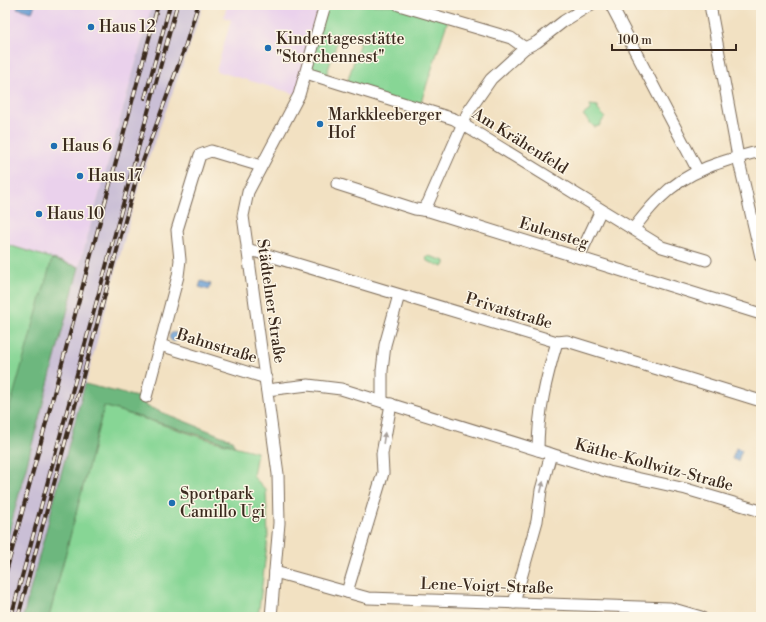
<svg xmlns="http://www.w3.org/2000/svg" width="766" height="622" font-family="'Libre Bodoni',serif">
<rect width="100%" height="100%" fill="#fcf5e5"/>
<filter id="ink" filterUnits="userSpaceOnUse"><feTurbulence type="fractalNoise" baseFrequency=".025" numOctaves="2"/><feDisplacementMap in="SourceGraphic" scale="8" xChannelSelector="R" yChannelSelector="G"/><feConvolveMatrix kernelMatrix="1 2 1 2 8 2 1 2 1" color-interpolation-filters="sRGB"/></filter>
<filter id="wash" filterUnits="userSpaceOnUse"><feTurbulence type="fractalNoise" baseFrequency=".012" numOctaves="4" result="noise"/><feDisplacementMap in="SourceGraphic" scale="16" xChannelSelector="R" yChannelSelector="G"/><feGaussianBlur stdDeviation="0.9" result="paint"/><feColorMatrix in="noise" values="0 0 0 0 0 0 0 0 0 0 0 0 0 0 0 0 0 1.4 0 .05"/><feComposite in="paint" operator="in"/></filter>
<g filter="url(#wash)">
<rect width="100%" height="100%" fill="#f2e1c2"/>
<g fill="#ead1ec">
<polygon points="5,5 152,5 79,267 5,244"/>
<polygon points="227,5 308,5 324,9 299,95 216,71 231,20 224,17"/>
</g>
<polygon fill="#cabfd6" points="152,5 203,5 192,39 140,181 23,617 5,617 5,547 79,267"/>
<g fill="#87d695" stroke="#61805a">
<polygon points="325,5 399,5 448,20 419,108 346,86 360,42 339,36 325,79 306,73"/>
<polygon points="590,105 598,106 598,110 605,117 599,126 594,127 583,115 590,110"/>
<polygon points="5,244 79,267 5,511"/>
<polygon points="429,256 445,261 445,264 443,267 427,261 426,258"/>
<polygon points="104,406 210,440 257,452 253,476 266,490 268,537 258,617 49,617"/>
</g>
<g fill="#6db77e" stroke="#54704e">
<polygon points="52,259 79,267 5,547 5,424"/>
<polygon points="85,384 141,398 146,406 232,440 235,446 104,406 49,617 23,617"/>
</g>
<g fill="#689ed5" stroke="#52647a">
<polygon points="18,5 35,5 32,12 17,8"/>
<polygon points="201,281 211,284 209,290 199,287"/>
<circle cx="174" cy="337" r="4.5"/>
<polygon points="736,448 742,450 738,461 732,459"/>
</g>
</g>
<g filter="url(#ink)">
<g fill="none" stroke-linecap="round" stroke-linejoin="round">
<g stroke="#7b6a57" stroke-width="13">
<g id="minor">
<polyline points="399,5 511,38 525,48"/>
<polyline points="611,5 698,171"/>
<polyline points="710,5 738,157 761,257"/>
<polyline points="306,73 454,119 662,247 706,260"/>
<polyline points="337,184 415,209 429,211 761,314"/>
<polyline points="423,210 428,203 468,112 491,79 525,48 537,42 564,21 590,5"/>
<path d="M634,228C642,218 650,207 660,198C687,170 725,160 761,151"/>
<polyline points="247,249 557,342 567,341 761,401"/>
<polyline points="579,257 601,210"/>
<polyline points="160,345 266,378"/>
<polyline points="267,390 308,385 341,389 609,472 686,489 761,511"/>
<polyline points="146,397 178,276 180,260 177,230 200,155 211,151 261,166"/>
<polyline points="382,401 382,371 385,345 399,295"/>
<path d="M538,450C538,412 546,378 557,342"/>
<polyline points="275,572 368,598 670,608 701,617"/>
<polyline points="347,592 383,473 382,454 391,404"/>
<polyline points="514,603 537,521 541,490 551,454"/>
<polyline points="271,617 279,523 278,474 243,216 248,192 299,95 325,5"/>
</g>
</g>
<use href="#minor" stroke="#fff" stroke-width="11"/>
<g stroke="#3b2a1e" stroke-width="4">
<g id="rail">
<polyline points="145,98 170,5"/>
<polyline points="5,576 158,5"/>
<polyline points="11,617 177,5"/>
<polyline points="18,617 136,180 184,50 198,5"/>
</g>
</g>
<use href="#rail" stroke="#fcf5e5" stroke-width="2.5" stroke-dasharray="8" stroke-linecap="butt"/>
</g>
<defs><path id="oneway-solid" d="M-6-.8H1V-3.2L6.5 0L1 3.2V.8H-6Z"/></defs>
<g fill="#a79f9a">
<use href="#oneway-solid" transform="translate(384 438) rotate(-82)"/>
<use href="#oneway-solid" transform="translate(542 487) rotate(-77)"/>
</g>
</g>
<g fill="#1f6fb2" stroke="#fcf5e5" stroke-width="1.5">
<circle cx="91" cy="27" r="4"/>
<circle cx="268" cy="48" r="4"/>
<circle cx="320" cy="124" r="4"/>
<circle cx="54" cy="146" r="4"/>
<circle cx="80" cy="176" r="4"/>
<circle cx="39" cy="214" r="4"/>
<circle cx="172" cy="503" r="4"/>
</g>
<g text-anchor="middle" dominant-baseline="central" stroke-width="3" stroke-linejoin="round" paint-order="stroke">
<g font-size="16" fill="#3b2a1e" stroke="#fcf5e5" text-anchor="start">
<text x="99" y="27">Haus 12</text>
<text x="276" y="39">Kindertagesstätte<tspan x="276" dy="18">"Storchennest"</tspan></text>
<text x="328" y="115">Markkleeberger<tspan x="328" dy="18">Hof</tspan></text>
<text x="62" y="146">Haus 6</text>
<text x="88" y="176">Haus 17</text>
<text x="47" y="214">Haus 10</text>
<text x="180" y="494">Sportpark<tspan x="180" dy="18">Camillo Ugi</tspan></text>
</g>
<g font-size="16" fill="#3b2a1e" stroke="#fcf5e5">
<text transform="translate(520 141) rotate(32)">Am Krähenfeld</text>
<text transform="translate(554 233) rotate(17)">Eulensteg</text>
<text transform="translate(271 301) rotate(82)">Städtelner Straße</text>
<text transform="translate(509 311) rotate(17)">Privatstraße</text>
<text transform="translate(217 346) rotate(17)">Bahnstraße</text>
<text transform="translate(654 465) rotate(15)">Käthe-Kollwitz-Straße</text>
<text transform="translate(487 586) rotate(2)">Lene-Voigt-Straße</text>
</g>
</g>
<rect width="766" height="622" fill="none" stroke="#fcf5e5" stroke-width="20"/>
<path d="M612 44v6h124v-6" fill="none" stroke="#3b2a1e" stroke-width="2"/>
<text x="618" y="44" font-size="12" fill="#3b2a1e" stroke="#fcf5e5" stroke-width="3" paint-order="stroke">100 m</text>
</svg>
